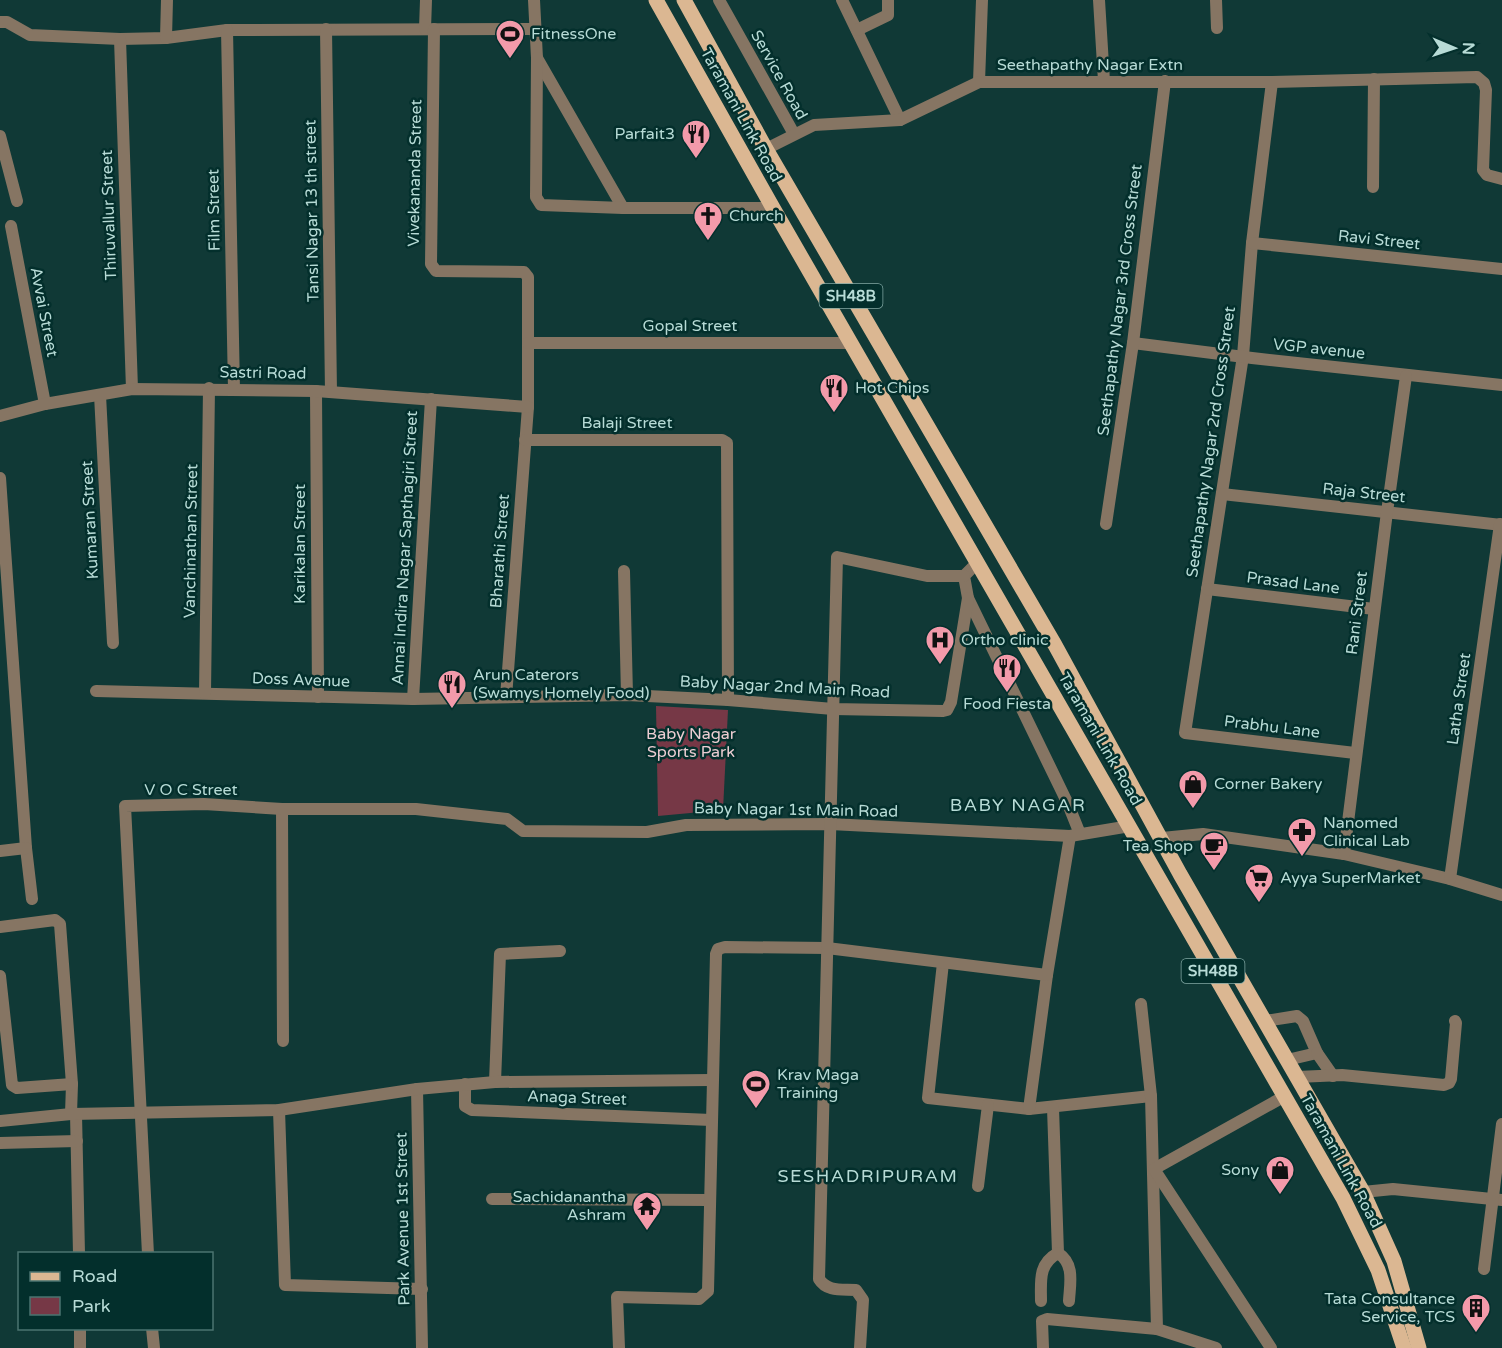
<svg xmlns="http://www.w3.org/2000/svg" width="1502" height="1348" font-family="'Varela Round',sans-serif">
<rect width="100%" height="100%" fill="#103936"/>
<polygon fill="#763846" points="656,706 728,710 723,810 658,816"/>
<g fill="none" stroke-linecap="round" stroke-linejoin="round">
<g stroke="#867563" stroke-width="12">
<polyline points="534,0 537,58 623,208"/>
<polyline points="719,0 794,134"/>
<polyline points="842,0 900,120"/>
<polyline points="1099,0 1104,81"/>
<polyline points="1216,0 1217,28"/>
<polyline points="0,22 7,22 30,35 120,39 166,38 227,30 535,29"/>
<polyline points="326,29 331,392"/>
<polyline points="425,29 426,0"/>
<polyline points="434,29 431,264 436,271 524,272 528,277 528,407 506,697"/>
<polyline points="227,30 234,390"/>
<polyline points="857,30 888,15 888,0"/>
<polyline points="166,38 167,0"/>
<polyline points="120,39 132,389"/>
<polyline points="537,58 536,197 541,205 623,208 773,208"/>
<polyline points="979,82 982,0"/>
<polyline points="1272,82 1252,243 1243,356 1185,733 1355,753"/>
<polyline points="0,136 17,201"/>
<polyline points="766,149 814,125 900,120 979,82 1272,82 1477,77 1484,83 1486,90 1483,170 1487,175 1502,179"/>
<polyline points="1373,187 1374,79"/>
<polyline points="11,226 45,404"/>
<polyline points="1252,243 1502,269"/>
<polyline points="528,343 851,343"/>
<polyline points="1133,343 1252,358 1502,385"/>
<polyline points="316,391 318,697"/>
<polyline points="100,395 113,643"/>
<polyline points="0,416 45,404 132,389 316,391 528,407"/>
<polyline points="525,440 722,440 727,443 728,700"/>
<polyline points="0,478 26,848 32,899"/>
<polyline points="1222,494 1502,525"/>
<polyline points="1106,524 1133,343 1165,81"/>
<polyline points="978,562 964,576 968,598 1068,804 1080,834"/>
<polyline points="624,571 627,695"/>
<polyline points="1207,589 1374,609"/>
<polyline points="96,691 413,699 627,695 728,700 833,709 943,711 947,710 951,702 968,598"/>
<polyline points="205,693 209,388"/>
<polyline points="413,699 431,399"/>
<polyline points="282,809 283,1041"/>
<polyline points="1162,838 1203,834 1344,854 1450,879 1502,895"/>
<polyline points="0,851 26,848"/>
<polyline points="1344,854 1387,512 1406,376"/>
<polyline points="1450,879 1500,524"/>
<polyline points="0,927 55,920 60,924 72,1084 71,1114"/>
<polyline points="943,963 928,1098 1029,1109 1151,1096"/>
<polyline points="0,976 12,1085 17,1088 72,1084"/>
<polyline points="1141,1004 1151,1096 1157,1329 1216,1348"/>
<polyline points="1265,1021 1297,1016 1303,1021 1317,1053 1287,1060"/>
<polyline points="1317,1053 1333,1076"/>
<polyline points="1297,1077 1342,1075 1444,1085 1449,1083 1451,1079 1456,1023 1455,1021"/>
<polyline points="495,1082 500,954 560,951"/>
<polyline points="465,1084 465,1106 472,1110 711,1120"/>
<polyline points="417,1089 422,1348"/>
<path d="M1053,1108L1058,1253C1075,1264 1070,1283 1069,1301"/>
<polyline points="1029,1109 1047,975 1070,836"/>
<polyline points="279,1110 285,1285 422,1289"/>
<polyline points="76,1114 79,1254"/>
<polyline points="0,1121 71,1114 279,1110 417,1089 495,1082 711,1080"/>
<polyline points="0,1143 77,1141"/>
<polyline points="978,1186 988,1105"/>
<polyline points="1363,1192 1393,1189 1502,1200"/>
<polyline points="492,1199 709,1200"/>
<polyline points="148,1254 125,806 204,804 282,809 416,809 507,819 523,831 647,832 686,825 830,824 1070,836 1130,826"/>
<polyline points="1484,1269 1502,1124"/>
<path d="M1041,1301C1041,1281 1038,1264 1058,1253"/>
<polyline points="80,1328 80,1348"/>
<polyline points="152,1328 154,1348"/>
<polyline points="619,1348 617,1297 699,1299 708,1291 716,954 718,949 725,947 827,948 1047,975"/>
<path d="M860,1348L863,1300L856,1290C842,1289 827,1292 819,1279L837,557L927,576H964"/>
<polyline points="1043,1348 1042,1321 1047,1319 1157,1329"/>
<polyline points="1271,1348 1154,1169 1285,1096"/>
</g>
<g stroke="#dbb792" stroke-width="15">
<polyline points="656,0 773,208 1343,1198 1378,1270 1404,1348"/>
<polyline points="684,0 766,149 1055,645 1180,874 1363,1192 1394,1261 1419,1348"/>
</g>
</g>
<defs>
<g id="stadium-pin" transform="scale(1.5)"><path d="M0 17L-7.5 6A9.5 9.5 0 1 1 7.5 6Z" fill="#f39aaa" stroke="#032f2c"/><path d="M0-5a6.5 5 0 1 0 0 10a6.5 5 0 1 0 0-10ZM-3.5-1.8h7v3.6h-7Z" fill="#111"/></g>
<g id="restaurant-pin" transform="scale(1.5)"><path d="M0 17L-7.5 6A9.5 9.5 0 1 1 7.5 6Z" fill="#f39aaa" stroke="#032f2c"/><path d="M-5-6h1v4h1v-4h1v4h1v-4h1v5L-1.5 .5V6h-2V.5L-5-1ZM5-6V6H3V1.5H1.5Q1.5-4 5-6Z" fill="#111"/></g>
<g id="church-pin" transform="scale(1.5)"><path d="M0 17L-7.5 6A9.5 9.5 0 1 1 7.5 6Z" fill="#f39aaa" stroke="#032f2c"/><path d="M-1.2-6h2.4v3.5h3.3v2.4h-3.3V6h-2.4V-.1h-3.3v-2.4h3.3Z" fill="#111"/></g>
<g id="hospital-pin" transform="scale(1.5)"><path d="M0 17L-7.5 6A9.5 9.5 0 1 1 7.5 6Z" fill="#f39aaa" stroke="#032f2c"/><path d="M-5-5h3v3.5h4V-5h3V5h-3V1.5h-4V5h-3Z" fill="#111"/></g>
<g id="shop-pin" transform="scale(1.5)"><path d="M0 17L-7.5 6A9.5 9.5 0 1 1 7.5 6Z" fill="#f39aaa" stroke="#032f2c"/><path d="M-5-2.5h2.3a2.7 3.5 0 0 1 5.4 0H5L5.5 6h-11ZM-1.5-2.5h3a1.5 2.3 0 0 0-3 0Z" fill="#111"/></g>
<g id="pharmacy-pin" transform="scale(1.5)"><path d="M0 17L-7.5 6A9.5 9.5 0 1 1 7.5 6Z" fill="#f39aaa" stroke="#032f2c"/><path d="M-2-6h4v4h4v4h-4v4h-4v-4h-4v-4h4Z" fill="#111"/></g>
<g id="cafe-pin" transform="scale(1.5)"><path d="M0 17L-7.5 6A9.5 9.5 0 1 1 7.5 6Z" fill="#f39aaa" stroke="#032f2c"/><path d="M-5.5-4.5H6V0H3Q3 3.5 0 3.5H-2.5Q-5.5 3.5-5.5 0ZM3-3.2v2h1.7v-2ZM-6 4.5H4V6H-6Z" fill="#111"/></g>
<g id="supermarket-pin" transform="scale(1.5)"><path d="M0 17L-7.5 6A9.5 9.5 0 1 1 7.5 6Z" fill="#f39aaa" stroke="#032f2c"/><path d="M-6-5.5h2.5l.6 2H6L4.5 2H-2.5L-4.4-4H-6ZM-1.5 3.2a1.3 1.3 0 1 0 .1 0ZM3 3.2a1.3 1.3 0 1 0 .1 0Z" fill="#111"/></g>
<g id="temple-pin" transform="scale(1.5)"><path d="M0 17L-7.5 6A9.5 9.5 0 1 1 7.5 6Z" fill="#f39aaa" stroke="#032f2c"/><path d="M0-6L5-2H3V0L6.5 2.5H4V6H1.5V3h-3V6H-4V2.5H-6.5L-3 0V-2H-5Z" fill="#111"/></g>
<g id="building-pin" transform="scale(1.5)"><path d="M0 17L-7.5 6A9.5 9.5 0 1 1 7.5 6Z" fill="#f39aaa" stroke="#032f2c"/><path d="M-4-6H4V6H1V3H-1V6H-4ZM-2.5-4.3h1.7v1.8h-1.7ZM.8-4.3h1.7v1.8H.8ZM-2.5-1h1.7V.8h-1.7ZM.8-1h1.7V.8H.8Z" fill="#111"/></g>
</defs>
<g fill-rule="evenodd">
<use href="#stadium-pin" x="510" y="34"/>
<use href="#restaurant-pin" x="696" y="134"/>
<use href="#church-pin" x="708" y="216"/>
<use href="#restaurant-pin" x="834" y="388"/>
<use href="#hospital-pin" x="940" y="640"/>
<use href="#restaurant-pin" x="1007" y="668"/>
<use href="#restaurant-pin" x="452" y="684"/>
<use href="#shop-pin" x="1193" y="784"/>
<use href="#pharmacy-pin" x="1302" y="832"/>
<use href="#cafe-pin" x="1214" y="846"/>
<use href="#supermarket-pin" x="1259" y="878"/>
<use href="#stadium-pin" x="756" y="1084"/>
<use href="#shop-pin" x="1280" y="1170"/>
<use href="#temple-pin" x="647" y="1206"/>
<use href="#building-pin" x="1476" y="1308"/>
</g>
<g text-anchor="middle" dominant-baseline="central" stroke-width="5" stroke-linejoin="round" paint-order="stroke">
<g fill="#032f2c" stroke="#81a7a3" stroke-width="1.5">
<rect x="819.5" y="284" width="63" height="24" rx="4.5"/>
<rect x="1181.5" y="959" width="63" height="24" rx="4.5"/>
</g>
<g font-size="15" font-weight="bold" fill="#b7dbd6">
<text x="851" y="296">SH48B</text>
<text x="1213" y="971">SH48B</text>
</g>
<g font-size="16" fill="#b7dbd6" stroke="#032f2c" text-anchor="start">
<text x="531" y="34">FitnessOne</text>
<text x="675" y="134" text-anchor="end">Parfait3</text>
<text x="729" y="216">Church</text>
<text x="855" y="388">Hot Chips</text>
<text x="961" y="640">Ortho clinic</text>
<text x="473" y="675">Arun Caterors<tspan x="473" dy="18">(Swamys Homely Food)</tspan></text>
<text x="1007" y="704" text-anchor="middle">Food Fiesta</text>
<text x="1214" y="784">Corner Bakery</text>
<text x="1323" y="823">Nanomed<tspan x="1323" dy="18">Clinical Lab</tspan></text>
<text x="1193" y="846" text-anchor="end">Tea Shop</text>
<text x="1280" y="878">Ayya SuperMarket</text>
<text x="777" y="1075">Krav Maga<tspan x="777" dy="18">Training</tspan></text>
<text x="1259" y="1170" text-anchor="end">Sony</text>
<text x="626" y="1197" text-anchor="end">Sachidanantha<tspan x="626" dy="18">Ashram</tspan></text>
<text x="1455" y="1299" text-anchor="end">Tata Consultance<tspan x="1455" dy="18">Service, TCS</tspan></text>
</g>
<g font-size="16" fill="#b7dbd6" stroke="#032f2c">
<text x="1090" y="65">Seethapathy Nagar Extn</text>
<text transform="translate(779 75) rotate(61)">Service Road</text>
<text transform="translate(741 115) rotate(61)">Taramani Link Road</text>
<text transform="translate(415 173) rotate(-89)">Vivekananda Street</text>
<text transform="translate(214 210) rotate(-91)">Film Street</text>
<text transform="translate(312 211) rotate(-91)">Tansi Nagar 13 th street</text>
<text transform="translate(109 215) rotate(-92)">Thiruvallur Street</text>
<text transform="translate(1379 240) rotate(6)">Ravi Street</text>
<text transform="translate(1120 300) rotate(-83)">Seethapathy Nagar 3rd Cross Street</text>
<text transform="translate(44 312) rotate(79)">Avvai Street</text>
<text x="690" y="326">Gopal Street</text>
<text transform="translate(1319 349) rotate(6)">VGP avenue</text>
<text transform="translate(263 373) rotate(1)">Sastri Road</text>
<text x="627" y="423">Balaji Street</text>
<text transform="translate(1211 442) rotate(-82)">Seethapathy Nagar 2rd Cross Street</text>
<text transform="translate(1364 493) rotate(6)">Raja Street</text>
<text transform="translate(90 520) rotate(-93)">Kumaran Street</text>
<text transform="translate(191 541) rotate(-89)">Vanchinathan Street</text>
<text transform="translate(300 544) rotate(-90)">Karikalan Street</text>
<text transform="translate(405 548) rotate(-87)">Annai Indira Nagar Sapthagiri Street</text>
<text transform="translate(500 551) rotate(-86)">Bharathi Street</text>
<text transform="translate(1293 583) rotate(7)">Prasad Lane</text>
<text transform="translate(1357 613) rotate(-83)">Rani Street</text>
<text transform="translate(301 680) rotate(2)">Doss Avenue</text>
<text transform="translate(785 687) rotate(3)">Baby Nagar 2nd Main Road</text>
<text transform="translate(1459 699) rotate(-82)">Latha Street</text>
<text transform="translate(1272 727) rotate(7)">Prabhu Lane</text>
<text transform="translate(1100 739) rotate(60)">Taramani Link Road</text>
<text x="191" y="790">V O C Street</text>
<text transform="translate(796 810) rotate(1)">Baby Nagar 1st Main Road</text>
<text transform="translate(577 1098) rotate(2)">Anaga Street</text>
<text transform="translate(1341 1161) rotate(61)">Taramani Link Road</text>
<text transform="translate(403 1219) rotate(-91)">Park Avenue 1st Street</text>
</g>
<g font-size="16" fill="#eccdd2" stroke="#032f2c">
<text x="691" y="734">Baby Nagar<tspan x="691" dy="18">Sports Park</tspan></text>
</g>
<g font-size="18" letter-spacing="1.5" fill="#b7dbd6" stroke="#032f2c">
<text x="1018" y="805">BABY NAGAR</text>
<text x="868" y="1176">SESHADRIPURAM</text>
</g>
</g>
<rect x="18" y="1252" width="195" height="78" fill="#032f2c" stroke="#4b7470" stroke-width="1.5"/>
<rect x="30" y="1272" width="30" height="9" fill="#dbb792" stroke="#4b7470" stroke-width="1.5"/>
<text x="72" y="1282" font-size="18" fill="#b7dbd6">Road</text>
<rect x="30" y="1297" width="30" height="18" fill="#763846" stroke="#4b7470" stroke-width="1.5"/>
<text x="72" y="1312" font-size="18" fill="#b7dbd6">Park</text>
<g transform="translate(1454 48) rotate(92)" stroke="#032f2c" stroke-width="4.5" paint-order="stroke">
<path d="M0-4.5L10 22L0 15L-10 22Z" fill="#b7dbd6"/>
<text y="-9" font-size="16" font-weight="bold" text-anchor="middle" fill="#b7dbd6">N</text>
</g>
</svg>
